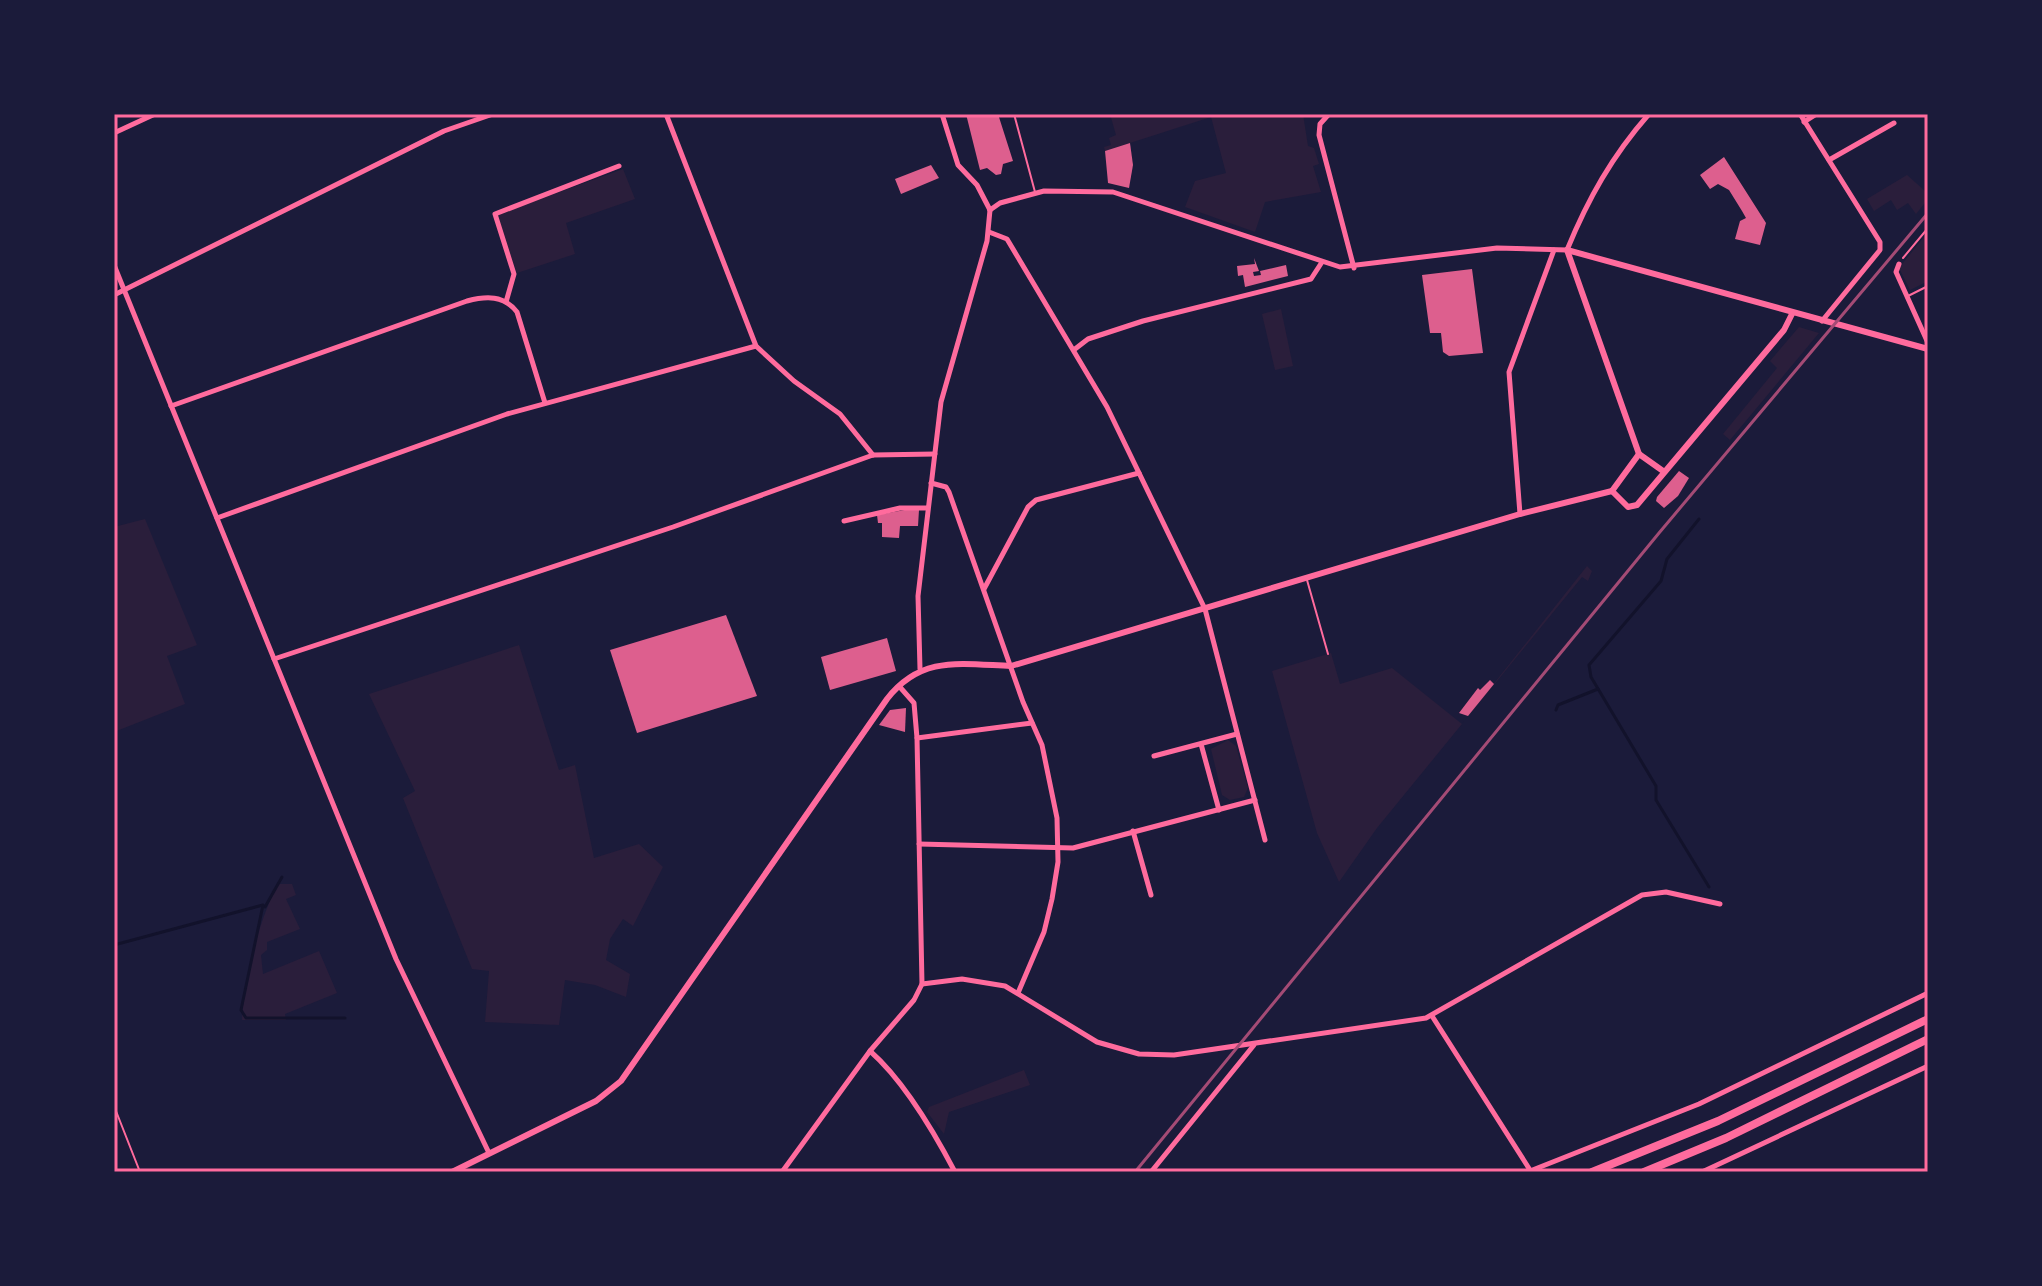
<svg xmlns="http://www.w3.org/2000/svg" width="2042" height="1286" font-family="Figtree,sans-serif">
<rect width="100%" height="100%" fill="#1b1b3a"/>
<g fill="#2a1e3b">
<polygon points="1110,114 1303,114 1308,146 1314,148 1319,164 1313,166 1321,192 1265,202 1255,232 1185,207 1195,181 1226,173 1211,117 1105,151 1104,147 1111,145 1109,138 1116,135"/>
<polygon points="623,169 635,199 566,223 575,254 517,273 496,219 499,214"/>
<polygon points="1907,175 1925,191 1928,189 1928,199 1916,214 1908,203 1897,210 1891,200 1874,211 1867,199"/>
<polygon points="1928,232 1928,281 1910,290 1899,268"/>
<polygon points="1281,309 1293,366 1275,370 1262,314"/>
<polygon points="1799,327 1819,333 1730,440 1723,434 1777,368 1770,361"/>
<polygon points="145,519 197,645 167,656 185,704 114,732 114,527"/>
<polygon points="1587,566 1592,571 1588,581 1582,577 1377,828 1339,882 1317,833 1272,671 1331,653 1340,684 1392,668 1462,724"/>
<polygon points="519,645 559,770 575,765 594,858 639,844 663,867 633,926 623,919 610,939 606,960 630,974 626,997 595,985 565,980 559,1025 485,1022 489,971 472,969 403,798 415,791 369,694"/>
<polygon points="1228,740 1236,746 1248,788 1244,797 1230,800 1222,795 1211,749"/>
<path d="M277,884H292L296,895L286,899L300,929L267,942V950L261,955L263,974L319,951L337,993L285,1014L286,1020H242C245,971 257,929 277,884Z"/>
<polygon points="1024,1070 1030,1085 949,1112 944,1134 927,1112 929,1107"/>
</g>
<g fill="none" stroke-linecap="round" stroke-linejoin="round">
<g stroke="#12122b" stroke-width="3">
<polyline points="1699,519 1667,559 1661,581 1589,665 1591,677 1656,786 1656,800 1709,887"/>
<polyline points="1556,710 1558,705 1598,689"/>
<polyline points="265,907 282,877"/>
<polyline points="114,945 263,905 241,1010 246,1018 345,1018"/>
</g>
</g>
<g fill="#dd5f8e">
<polygon points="966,114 998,114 1013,161 1003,164 1001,174 996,175 987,168 980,170"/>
<polygon points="1130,143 1133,165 1129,188 1108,183 1105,151"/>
<polygon points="1724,157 1766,223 1760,245 1735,239 1740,221 1746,218 1742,211 1729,190 1718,184 1710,189 1700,175"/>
<polygon points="931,165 939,178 901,194 895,179"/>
<polygon points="1254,258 1259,271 1253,272 1254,276 1261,275 1260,271 1286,265 1288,276 1245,287 1243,275 1238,276 1237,266 1255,264"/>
<polygon points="1472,269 1483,353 1449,356 1443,352 1441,333 1430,333 1422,275"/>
<polygon points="1679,471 1689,478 1678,496 1664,508 1656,501 1657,497"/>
<polygon points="910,509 919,510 918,526 900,526 899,538 882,537 882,523 878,523 877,515"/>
<polygon points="726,615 757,696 637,733 610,650"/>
<polygon points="887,638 896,671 830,690 821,657"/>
<polygon points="1490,680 1494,684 1468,716 1459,713 1478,688 1480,690"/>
<polygon points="906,708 905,732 879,725 890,710"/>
</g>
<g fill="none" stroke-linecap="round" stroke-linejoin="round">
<g stroke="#ff6b9d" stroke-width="2">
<polyline points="1903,258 1928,228"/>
<polyline points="114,1106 140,1172"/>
</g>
<g stroke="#ff6b9d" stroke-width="2">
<polyline points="1014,114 1035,192"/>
<polyline points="1908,296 1928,286"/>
<polyline points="1307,580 1328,654"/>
</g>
<g stroke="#ff6b9d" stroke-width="5">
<polyline points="666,114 756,346 794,381 840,414 873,455"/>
<polyline points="942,114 958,165 977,185 990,210"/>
<polyline points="1329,114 1320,124 1319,135 1354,268"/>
<polyline points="1800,114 1880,242 1880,250 1822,321"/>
<polyline points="1804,122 1815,115"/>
<polyline points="114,133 155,114"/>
<polyline points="1829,160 1894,123"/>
<path d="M990,210L1000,203L1044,191L1113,192L1340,267L1497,248L1567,250C1588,199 1612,156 1649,114"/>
<polyline points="989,232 1007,239 1107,407 1205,609 1265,840"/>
<polyline points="1899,264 1896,272 1928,343"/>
<polyline points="114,265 396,959 489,1153"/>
<polyline points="114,295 444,131 493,114"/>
<polyline points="506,302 514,274 495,214 619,166"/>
<polyline points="1075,349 1088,339 1143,321 1311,279 1322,262"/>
<path d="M171,406L467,301C486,296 504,295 517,312L545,403"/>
<polyline points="931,483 946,487 949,492 1023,702 1042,745 1057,818 1058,862 1052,899 1044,932 1018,993"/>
<polyline points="1520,514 1509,372 1554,250"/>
<polyline points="217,518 507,414 756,346"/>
<polyline points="844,521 900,508 927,508"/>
<polyline points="984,589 1028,507 1036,500 1139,473"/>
<polyline points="274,659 673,527 873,455 935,454"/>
<polyline points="920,669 918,596 941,402 987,241 990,210"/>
<polyline points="917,738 1032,723"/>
<polyline points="1201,744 1219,810"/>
<polyline points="1154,756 1237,734"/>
<polyline points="1133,831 1151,895"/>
<polyline points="919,844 1073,848 1255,800"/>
<polyline points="922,984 962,979 1005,986 1097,1042 1139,1054 1174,1055 1426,1018 1642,895 1666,892 1720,904"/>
<polyline points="1432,1016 1530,1170"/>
<path d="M870,1051C903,1080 934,1132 955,1172"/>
<polyline points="1530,1171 1699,1104 1928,993"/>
<polyline points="782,1172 870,1051 914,1000 922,984 917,738 914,703 899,686"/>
<polyline points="1151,1172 1254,1045"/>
<polyline points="1702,1172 1928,1066"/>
</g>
<g stroke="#ff6b9d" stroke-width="6">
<polyline points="1567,250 1928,349"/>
<polyline points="1567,250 1639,454"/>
<polyline points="1639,454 1663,471"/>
<polyline points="1612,491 1628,507 1637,505 1784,330 1792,314"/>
<polyline points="1612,491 1639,454"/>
<path d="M452,1172L596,1101L621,1081L887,699C921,655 961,664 1011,666L1520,514L1612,491"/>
</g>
<g stroke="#ff6b9d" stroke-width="8">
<polyline points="1592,1172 1718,1121 1928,1019"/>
<polyline points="1644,1172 1726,1138 1928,1039"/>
</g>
<polyline stroke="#a44b75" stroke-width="3" points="1135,1172 1659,533 1928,213"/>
</g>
<rect width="2042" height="1286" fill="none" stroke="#1b1b3a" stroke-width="232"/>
<rect x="116" y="116" width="1810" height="1054" fill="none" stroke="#ff6b9d" stroke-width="3"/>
</svg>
